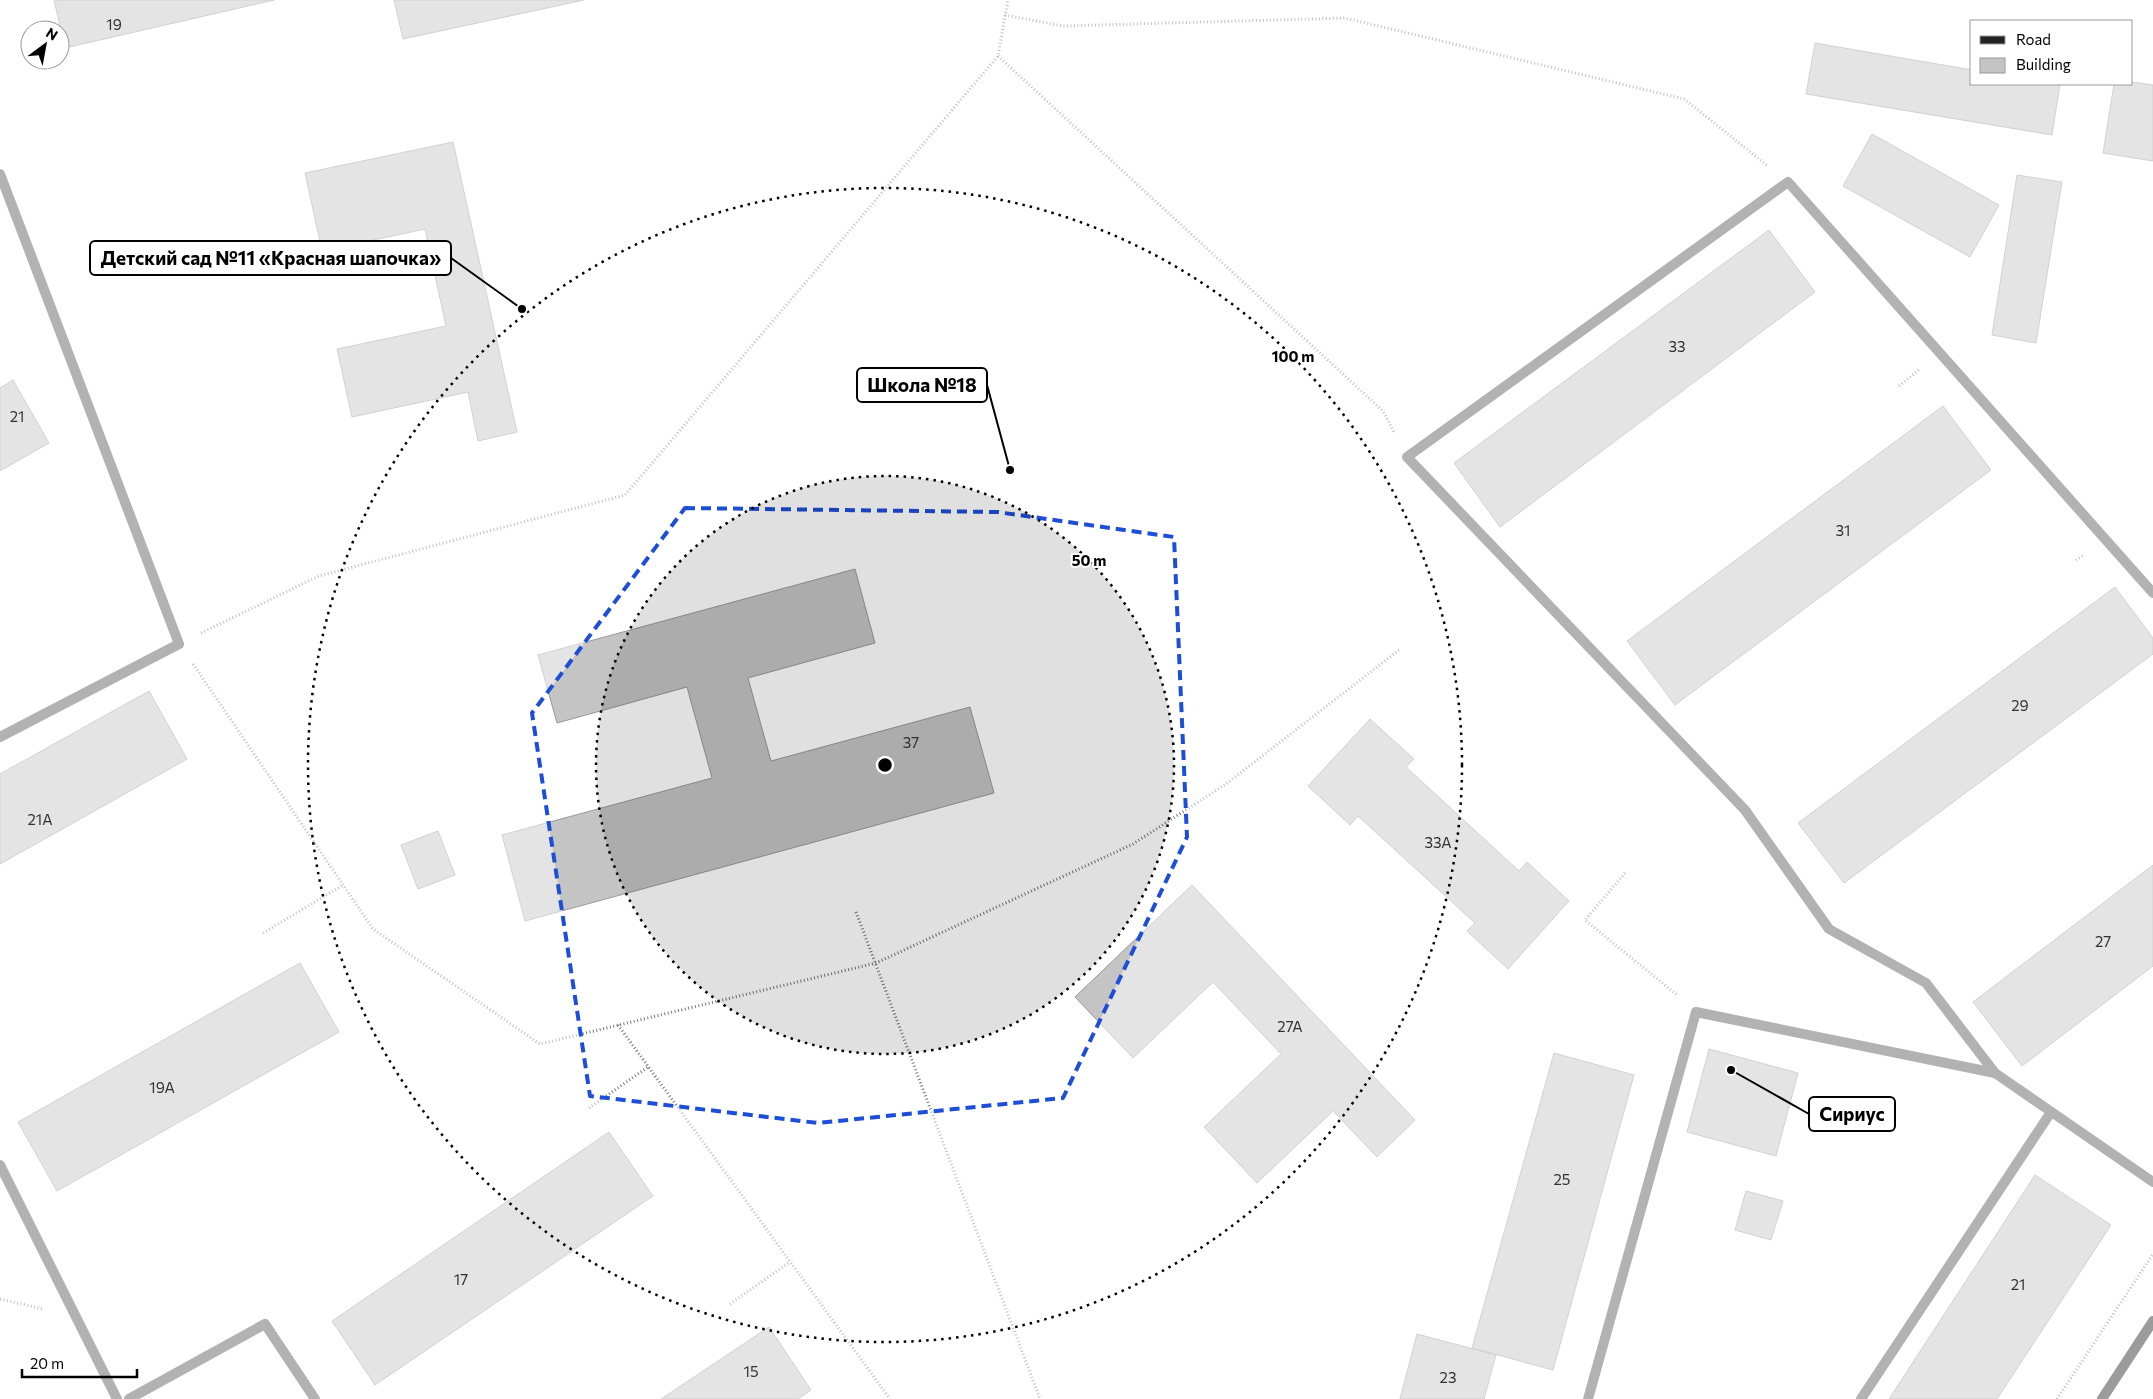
<svg xmlns="http://www.w3.org/2000/svg" width="2153" height="1399" font-family="Commissioner,sans-serif">
<rect width="100%" height="100%" fill="#fff"/>
<g fill="#c4c4c4" stroke="#999">
<polygon points="54,0 274,0 65,48"/>
<polygon points="394,0 584,0 403,39"/>
<polygon points="1815,43 1972,70 1972,84 2060,84 2052,135 1806,94"/>
<polygon points="2132,82 2153,85 2153,161 2103,153 2114,84 2132,84"/>
<polygon points="1872,134 1999,205 1970,257 1843,186"/>
<polygon points="453,142 517,432 478,441 468,392 352,417 337,349 446,326 425,229 322,251 305,173"/>
<polygon points="2017,175 2062,182 2036,343 1992,335"/>
<polygon points="1769,230 1815,292 1500,527 1454,463"/>
<polygon points="13,380 49,443 0,471 0,388"/>
<polygon points="1943,406 1991,470 1675,705 1627,641"/>
<polygon points="855,569 875,643 748,678 771,761 970,707 994,793 525,921 502,835 712,778 687,687 557,723 538,655"/>
<polygon points="2115,587 2153,638 2153,654 1844,883 1798,823"/>
<polygon points="149,691 187,759 0,864 0,774"/>
<polygon points="1370,719 1414,759 1406,767 1519,871 1527,862 1569,901 1508,969 1467,931 1475,923 1358,816 1350,825 1308,786"/>
<polygon points="438,831 455,875 418,889 401,845"/>
<polygon points="2153,865 2153,966 2022,1066 1973,1002"/>
<polygon points="1192,885 1415,1120 1377,1157 1333,1111 1257,1183 1204,1127 1281,1054 1213,982 1133,1058 1075,997"/>
<polygon points="300,963 339,1032 57,1191 18,1122"/>
<polygon points="1709,1049 1798,1073 1776,1156 1687,1132"/>
<polygon points="1554,1053 1634,1075 1553,1370 1472,1348"/>
<polygon points="609,1132 653,1196 375,1385 332,1321"/>
<polygon points="2035,1175 2111,1225 1997,1399 1889,1399"/>
<polygon points="1746,1191 1783,1201 1771,1240 1735,1230"/>
<polygon points="769,1327 811,1390 798,1399 661,1399"/>
<polygon points="1417,1334 1496,1355 1484,1399 1400,1399"/>
</g>
<g fill="none" stroke-linecap="round" stroke-linejoin="round">
<g stroke="#777" stroke-width="3" stroke-dasharray="1 2.5" stroke-linecap="butt">
<polyline points="1005,15 1063,26 1345,18 1684,99 1768,166"/>
<polyline points="998,56 1383,411 1395,434"/>
<polyline points="1899,386 1920,369"/>
<polyline points="2076,560 2084,555"/>
<polyline points="201,633 319,576 625,495 998,56 1008,0"/>
<polyline points="193,664 373,929 540,1044 876,963 1133,844 1226,784 1399,650"/>
<polyline points="1625,873 1585,920 1677,995"/>
<polyline points="856,912 1040,1399"/>
<polyline points="263,933 343,885"/>
<polyline points="618,1025 890,1399"/>
<polyline points="589,1108 648,1067"/>
<polyline points="0,1299 43,1309"/>
<polyline points="730,1304 790,1262"/>
<polyline points="2057,1399 2153,1254"/>
</g>
<g stroke="#555" stroke-width="10">
<polyline points="0,174 179,644 0,737"/>
<polyline points="1995,1073 1926,983 1829,929 1745,810 1407,457 1788,182 2153,593"/>
<polyline points="0,1165 117,1399"/>
<polyline points="129,1399 265,1324 315,1399"/>
<polyline points="1588,1399 1696,1012 1995,1073 2153,1182"/>
<polyline points="1861,1399 2051,1112"/>
</g>
<polyline stroke="#222" stroke-width="10" points="2102,1399 2153,1321"/>
</g>
<path d="M0 0H2153V1399H0ZM685,508L997,512L1174,537L1187,837L1063,1098L818,1123L590,1096L532,713Z" fill="#fff" fill-opacity=".55" fill-rule="evenodd"/>
<path fill="none" stroke="#1d4ed8" stroke-width="4" stroke-dasharray="10 6" stroke-linejoin="round" d="M685,508L997,512L1174,537L1187,837L1063,1098L818,1123L590,1096L532,713Z"/>
<circle cx="885" cy="765" r="289" fill="#000" fill-opacity=".12"/>
<g fill="none" stroke="#000" stroke-width="2.5" stroke-dasharray="2.5 5">
<circle cx="885" cy="765" r="289"/>
<circle cx="885" cy="765" r="577"/>
</g>
<g text-anchor="middle" dominant-baseline="central" stroke-width="4" stroke-linejoin="round" paint-order="stroke">
<g font-size="15" fill="#313131">
<text x="114" y="24">19</text>
<text x="1677" y="346">33</text>
<text x="17" y="416">21</text>
<text x="1843" y="530">31</text>
<text x="2020" y="705">29</text>
<text x="911" y="742">37</text>
<text x="40" y="819">21А</text>
<text x="1438" y="842">33А</text>
<text x="2103" y="941">27</text>
<text x="1290" y="1026">27А</text>
<text x="162" y="1087">19А</text>
<text x="1562" y="1179">25</text>
<text x="461" y="1279">17</text>
<text x="2018" y="1284">21</text>
<text x="751" y="1371">15</text>
<text x="1448" y="1377">23</text>
</g>
</g>
<circle cx="885" cy="765" r="8" fill="#000" stroke="#fff" stroke-width="2.5"/>
<g font-size="15" text-anchor="middle" font-weight="bold" fill="#000" stroke="#fff" stroke-width="4" stroke-linejoin="round" paint-order="stroke">
<text x="1293" y="362">100 m</text>
<text x="1089" y="566">50 m</text>
</g>
<path fill="none" stroke="#000" stroke-width="2" d="M522 309L451 258M1010 470L987 385M1731 1070L1809 1114"/>
<g fill="#000" stroke="#fff" stroke-width="2">
<circle cx="522" cy="309" r="5"/>
<circle cx="1010" cy="470" r="5"/>
<circle cx="1731" cy="1070" r="5"/>
</g>
<g fill="#fff" stroke="#000" stroke-width="2">
<rect x="90" y="241" width="361" height="34" rx="5"/>
<rect x="857" y="368" width="130" height="34" rx="5"/>
<rect x="1809" y="1097" width="86" height="34" rx="5"/>
</g>
<g font-size="19" text-anchor="middle" font-weight="bold" fill="#000">
<text x="271" y="265">Детский сад №11 «Красная шапочка»</text>
<text x="922" y="392">Школа №18</text>
<text x="1852" y="1121">Сириус</text>
</g>
<rect x="1970" y="20" width="162" height="65" fill="#ffffff" stroke="#999999"/>
<rect x="1980" y="36" width="25" height="8" fill="#222222" stroke="#999999"/>
<text x="2016" y="45" font-size="15" fill="#000000">Road</text>
<rect x="1980" y="58" width="25" height="15" fill="#c4c4c4" stroke="#999999"/>
<text x="2016" y="70" font-size="15" fill="#000000">Building</text>
<g transform="translate(45 45) rotate(32)"><circle r="24" fill="#ffffff" stroke="#999999"/>
<path d="M0-4L9 19L0 12L-9 19Z" fill="#000000"/>
<text y="-8" font-size="14" font-weight="bold" text-anchor="middle" fill="#000000">N</text>
</g>
<path d="M22 1369v8h115v-8" fill="none" stroke="#000000" stroke-width="2.5"/>
<text x="30" y="1369" font-size="15" fill="#000000" stroke="#ffffff" stroke-width="4" paint-order="stroke">20 m</text>
</svg>
